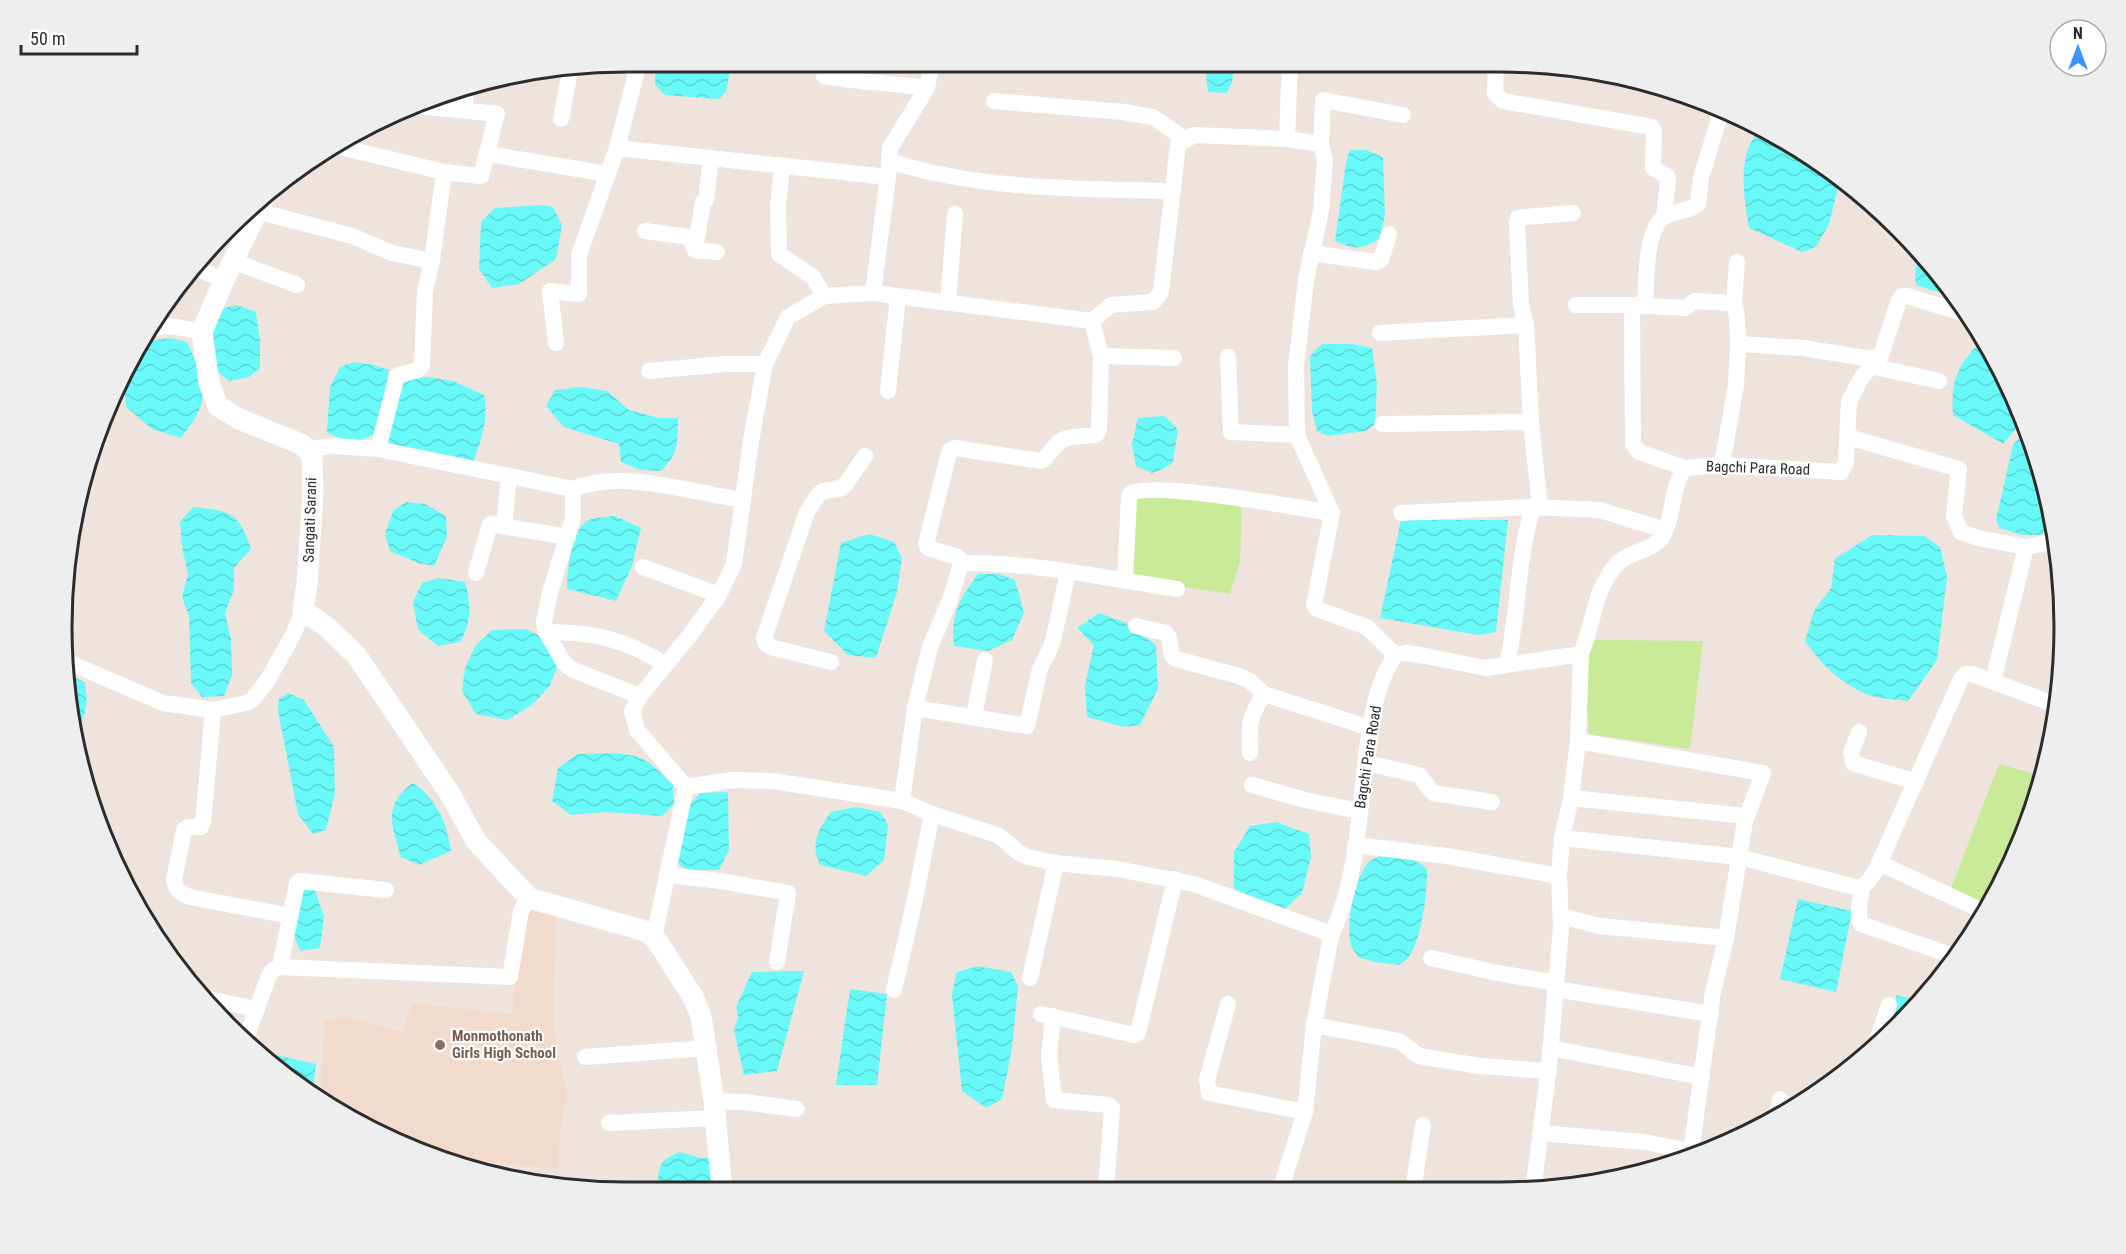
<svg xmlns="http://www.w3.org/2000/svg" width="2126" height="1254" font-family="'Roboto Condensed',sans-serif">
<defs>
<pattern id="water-waves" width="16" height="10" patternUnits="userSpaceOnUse" patternTransform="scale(1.5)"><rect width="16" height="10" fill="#69f9f8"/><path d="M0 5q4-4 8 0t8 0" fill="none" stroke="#5bd6d5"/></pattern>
</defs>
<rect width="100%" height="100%" fill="#efe3de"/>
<polygon fill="#f2dbcc" points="530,903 557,913 553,1021 559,1058 567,1093 560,1130 558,1169 434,1157 321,1102 324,1021 344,1016 402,1032 412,1003 512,1014 523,911"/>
<g fill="#c9ea96">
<polygon points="1135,484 1207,493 1242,508 1240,562 1230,594 1123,578"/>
<polygon points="1596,640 1703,641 1690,749 1589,734 1583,649"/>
<polygon points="1999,764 2042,776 2022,843 1987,908 1950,891"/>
</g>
<g fill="url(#water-waves)">
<polygon points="656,62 732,62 726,92 718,99 665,95 655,85"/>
<polygon points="1205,62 1235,62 1232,82 1227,93 1208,92"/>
<path d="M1760,131L1813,157L1840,179L1829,224L1816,247L1802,252L1749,228C1744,199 1736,152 1760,131Z"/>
<path d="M1350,150H1366L1383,157L1385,215L1380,238C1362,250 1355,250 1335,241L1346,162Z"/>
<polygon points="541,205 553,207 562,225 556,259 519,284 492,288 479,269 481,222 495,208"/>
<polygon points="1919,251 1957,298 1916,285 1915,275"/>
<polygon points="237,305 256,312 260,341 260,368 249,377 229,381 214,369 209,337 223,308"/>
<path d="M171,338L187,342C195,360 206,381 202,401C200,414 188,428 181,438L152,429L126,407L124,385L141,349L149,341Z"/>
<polygon points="1322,344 1352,344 1372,348 1377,384 1375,424 1366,431 1328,436 1317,431 1312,411 1310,356"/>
<path d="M1975,347L1989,349L2022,414L2021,423L2003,444L1953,415C1951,385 1955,370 1975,347Z"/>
<path d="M354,362L374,365L389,370L377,432C357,445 347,443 327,432L330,387L340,367Z"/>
<path d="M399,377H428L453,381L484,395C489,419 481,440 473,463L388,444L392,402Z"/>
<path d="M583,387L607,391L629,410L659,418H678C677,444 680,452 661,471L640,470L621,462L619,444L564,427L546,406L555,390Z"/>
<polygon points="1164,416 1178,429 1173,462 1165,468 1152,473 1136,466 1132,444 1138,418"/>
<polygon points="2027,429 2053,515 2042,535 2022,535 2000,528 1996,520 2013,445"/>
<polygon points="406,502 425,504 446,516 447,537 434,566 418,563 390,551 385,534 393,511"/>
<path d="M193,507C229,511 239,511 251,549L234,568V590L225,613L231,639L232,675L224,696L202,697L191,683L189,616L182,597L188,574L182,547L180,522Z"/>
<path d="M615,516L641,528L632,566L616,601L567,589C567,572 571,531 587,521C593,517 607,517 615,516Z"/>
<polygon points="1401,520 1508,520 1496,632 1478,635 1380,618"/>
<polygon points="869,534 894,542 902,559 897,592 876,658 848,655 824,631 841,543"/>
<path d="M1872,535L1924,536L1940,547L1947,577L1937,660L1908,701C1895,699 1878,699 1866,694C1840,683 1821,664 1805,641L1814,611L1831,588L1835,559Z"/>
<path d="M978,574H999L1015,580L1024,613L1012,640L988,651L954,646C950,615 960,598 978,574Z"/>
<path d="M438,578L465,582C471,603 472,622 460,642L438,646L418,630L413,602L422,583Z"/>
<polygon points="1099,613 1124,622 1156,645 1158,689 1140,725 1124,727 1087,717 1085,685 1094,645 1077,628"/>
<polygon points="526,629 540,636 559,664 549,687 532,705 507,720 476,714 462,691 465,668 476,645 492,630"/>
<path d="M64,671L85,683C88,703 87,714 76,731Z"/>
<polygon points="288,693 304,700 334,747 335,793 326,830 313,834 298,814 278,710 279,699"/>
<path d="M578,754C597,754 622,751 640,758C652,762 663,776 673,785L674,804L662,816L606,812L571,815L552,801L558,768Z"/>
<path d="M413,783C437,799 447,823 451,851L419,865L401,857C392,825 382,805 413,783Z"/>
<polygon points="728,792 729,850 719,870 688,870 678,864 687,808 700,793"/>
<path d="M856,807L880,812L888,824L884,860L866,876L820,865C810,843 818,830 831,812Z"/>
<polygon points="1276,822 1309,834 1311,857 1302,893 1285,909 1234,889 1234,852 1250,826"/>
<path d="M1401,856L1418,862L1427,869C1427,893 1423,934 1410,955C1408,959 1403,962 1399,965L1375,962L1358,957C1356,953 1352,949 1351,945C1345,926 1355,876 1369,862C1378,854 1390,856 1401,856Z"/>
<polygon points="312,882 324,917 320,948 300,951 291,927 298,886"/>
<polygon points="1798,899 1852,911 1836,992 1780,979"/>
<polygon points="976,966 1011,972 1018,986 1012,1048 1002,1099 986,1108 962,1091 952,995 956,973"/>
<polygon points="804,971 777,1071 744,1075 734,1031 738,1017 736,1007 752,972"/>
<polygon points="850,989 887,994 877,1085 836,1085"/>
<polygon points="1897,995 1912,999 1918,1003 1899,1027 1883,1039"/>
<polygon points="268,1055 276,1055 316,1064 312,1097"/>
<path d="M680,1152L701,1158H713L716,1191H663V1186L658,1180C660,1161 662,1160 680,1152Z"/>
</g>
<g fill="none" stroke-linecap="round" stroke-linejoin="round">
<g stroke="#fff" stroke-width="16">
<polyline points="1496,63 1495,94 1503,101 1652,127 1654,131 1653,168 1667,176 1668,179 1664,217"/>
<path d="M824,76C859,82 893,83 927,88"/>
<polyline points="994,101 1124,112 1153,117 1186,140"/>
<polyline points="464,110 466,88"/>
<polyline points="561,119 570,71"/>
<polyline points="1287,139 1321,144 1325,160 1321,211 1306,280 1296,366 1297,435 1332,513 1314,605 1317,609 1367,627 1395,655"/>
<polyline points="1321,144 1323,100 1403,115"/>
<polyline points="340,147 444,172 481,176 497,114 418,106"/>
<polyline points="617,148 888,177"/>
<polyline points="488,154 608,174"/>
<path d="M889,161C980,190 1079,189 1173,191"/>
<polyline points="782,166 778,206 779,254 813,277 824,296"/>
<polyline points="257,211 352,236 392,253 432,261 444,172"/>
<polyline points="645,231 689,237 695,250 717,252"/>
<polyline points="695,250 703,202 706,200 711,158"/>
<polyline points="1311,253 1376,262 1381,260 1389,234"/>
<polyline points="233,261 297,285"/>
<polyline points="198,269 224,280"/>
<polyline points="873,293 1092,321 1111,305 1153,302 1161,292 1178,144 1194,135 1287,139 1290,62"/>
<polyline points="948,303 955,214"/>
<polyline points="1576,305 1632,305 1685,308 1695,301 1734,303"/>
<polyline points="1632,305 1633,444 1639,452 1685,468"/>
<path d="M1645,306C1647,283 1644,231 1664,217C1674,210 1689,212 1698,204L1701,178L1718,122L1719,110"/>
<path d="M148,332C163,321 185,329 202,332"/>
<polyline points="1380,333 1526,325"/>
<polyline points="556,343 550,291 579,294 579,255 617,148 639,62"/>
<polyline points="1738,344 1803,348 1865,358 1880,357"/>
<polyline points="1101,356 1174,358"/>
<polyline points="1228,357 1231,432 1297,435"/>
<polyline points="1871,366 1939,381"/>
<polyline points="649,371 726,364 765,364"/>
<polyline points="888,391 898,297"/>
<polyline points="1382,424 1531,422"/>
<polyline points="1848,437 1959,469 1954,516 1961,532 1978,538 2026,547 2056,541"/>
<path d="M307,449L334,446L378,449L573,489C625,469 689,492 742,500"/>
<polyline points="378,449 397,376 418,370 422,366 425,291 432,261"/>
<polyline points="1722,465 1736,385 1738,344 1737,317 1734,303 1737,262"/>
<polyline points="573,489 573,518 550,592 544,622 546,632 564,663 573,670 640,696"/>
<polyline points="1540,508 1531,422 1526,325 1521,306 1517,224 1518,218 1525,217 1573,213"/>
<polyline points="1401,513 1533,507 1600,510 1665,530"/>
<polyline points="504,525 509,476"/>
<path d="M961,563C1032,562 1106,578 1177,589"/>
<polyline points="643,567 719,595"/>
<polyline points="476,573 490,524 568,537"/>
<path d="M1125,581L1129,498L1130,494C1149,480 1300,508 1332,513"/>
<polyline points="1136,626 1166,633 1169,637 1172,656 1176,659 1239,676 1250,681 1264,694 1370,728"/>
<path d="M546,632C595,632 623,639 665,664"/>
<polyline points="63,660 163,703 213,710 246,703 253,699 267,681 293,635 303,611"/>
<polyline points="831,662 774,648 766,644 764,638 807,512 818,495 823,491 839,489 845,485 865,456"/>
<path d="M1507,664C1519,612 1517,559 1533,507"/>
<polyline points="1993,681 2026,547"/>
<polyline points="915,708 1027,726 1040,669 1052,645 1068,572"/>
<path d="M213,710L203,823L201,827H188L184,830L174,880C175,890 181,893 190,897L290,916"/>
<polyline points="974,716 985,660"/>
<polyline points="1859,732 1851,753 1853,763 1916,782"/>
<polyline points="1578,741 1763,773 1745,821 1726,938 1713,992 1691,1152"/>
<path d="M1250,753C1249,723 1248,720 1264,694"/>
<polyline points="1366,763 1419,775 1433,793 1492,802"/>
<polyline points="1252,785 1305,800 1359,811"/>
<polyline points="686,787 733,780 773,781 902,801 932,814 994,834 1002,838 1019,853 1028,857 1056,863 1117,869 1194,884 1323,931 1331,936 1314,1025 1305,1112 1280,1191"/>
<polyline points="1571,798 1746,816"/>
<path d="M902,801L915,708L930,647L950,600L961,563L958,557L928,548L926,544L949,453L950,450L955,448L1041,461C1050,456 1053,445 1062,440C1071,435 1086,437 1096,435L1099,430L1101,356L1092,321"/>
<path d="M1562,838L1740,857L1855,887C1867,888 1871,877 1877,868L1961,679L1965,674H1972L2057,705"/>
<polyline points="1355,845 1447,856 1559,876"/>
<polyline points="1879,863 1985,912"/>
<polyline points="667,875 721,881 788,893 777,962"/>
<path d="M1862,887C1861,898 1856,914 1861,924L1956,957"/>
<polyline points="1561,916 1599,926 1726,938"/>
<path d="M1331,936C1357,881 1359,816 1366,756C1371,722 1375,685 1395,655L1406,653L1426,656L1485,668L1581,654C1594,623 1593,592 1616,565C1628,551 1652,552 1662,537C1675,517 1669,491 1685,468L1722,465L1841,472L1846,463L1849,401L1862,377L1881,355L1899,300L1902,296H1907L1970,315"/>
<polyline points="654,937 686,787 637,730 632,711 640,696 690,635 719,595 734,564 751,441 765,364 788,317 824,296 873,293 888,177 890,148 927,88 932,62"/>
<polyline points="1431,958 1493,972 1556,983"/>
<polyline points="280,967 297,884 300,881 386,890"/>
<polyline points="1030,978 1056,863"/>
<polyline points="1555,989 1711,1014"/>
<polyline points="894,990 914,904 932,814"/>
<polyline points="208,999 257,1009"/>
<polyline points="1228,1004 1207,1080 1209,1093 1305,1112"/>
<polyline points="1041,1014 1134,1035 1138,1033 1175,879"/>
<polyline points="1053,1016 1049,1056 1054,1100 1108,1105 1112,1108 1106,1191"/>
<polyline points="1314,1025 1399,1041 1419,1056 1425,1057 1480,1066 1549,1071"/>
<polyline points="247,1035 269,976 273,970 280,967 510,977 521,911 529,898"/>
<polyline points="1879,1042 1878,1037 1889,1005"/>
<polyline points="1550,1048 1702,1077"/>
<polyline points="585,1057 706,1048"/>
<polyline points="714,1101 744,1102 797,1109"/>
<polyline points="1775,1120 1780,1099"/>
<polyline points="609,1123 716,1118"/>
<polyline points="1540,1133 1645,1142 1699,1153"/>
<polyline points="1413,1191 1423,1125"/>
<polyline points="1533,1191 1549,1066 1561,927 1559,876 1562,838 1571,798 1578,741 1581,654"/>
</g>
<polyline stroke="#fff" stroke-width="21" points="263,199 224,280 202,332 209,383 218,406 239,419 301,444 307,449 312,458 313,495 307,583 303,611 327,627 357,656 450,794 476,841 529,898 645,931 654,937 663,950 693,997 701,1016 714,1101 722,1191"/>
</g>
<circle fill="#8d6e63" stroke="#fff" stroke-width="2" cx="440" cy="1045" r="6"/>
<g text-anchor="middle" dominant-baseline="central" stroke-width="4.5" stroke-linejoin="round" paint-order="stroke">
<g font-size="15" fill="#2c2c2c" stroke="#fff">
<text transform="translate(1758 468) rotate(2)">Bagchi Para Road</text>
<text transform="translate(310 520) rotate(-88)">Sangati Sarani</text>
<text transform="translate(1368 757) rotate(-81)">Bagchi Para Road</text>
</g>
<g font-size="15" font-weight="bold" fill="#785e54" stroke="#fff" text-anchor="start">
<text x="452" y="1036">Monmothonath<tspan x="452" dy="17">Girls High School</tspan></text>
</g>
</g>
<path d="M0 0H2126V1254H0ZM627 72H1499A555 555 0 0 1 2054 627V627A555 555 0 0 1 1499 1182H627A555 555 0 0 1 72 627V627A555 555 0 0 1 627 72Z" fill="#eee" fill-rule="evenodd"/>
<path fill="none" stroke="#2c2c2c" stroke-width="3" d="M627 72H1499A555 555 0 0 1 2054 627V627A555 555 0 0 1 1499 1182H627A555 555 0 0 1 72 627V627A555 555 0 0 1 627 72Z"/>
<g transform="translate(2078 48)"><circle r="28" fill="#ffffff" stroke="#ababab" stroke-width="1.5"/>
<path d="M0-4.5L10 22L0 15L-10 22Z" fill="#3b95ff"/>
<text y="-9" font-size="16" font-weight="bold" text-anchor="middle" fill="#2c2c2c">N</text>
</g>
<path d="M21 45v9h116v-9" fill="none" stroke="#2c2c2c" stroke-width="3"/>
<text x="30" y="45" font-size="18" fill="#2c2c2c" stroke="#ffffff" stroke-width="4.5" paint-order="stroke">50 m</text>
</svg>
